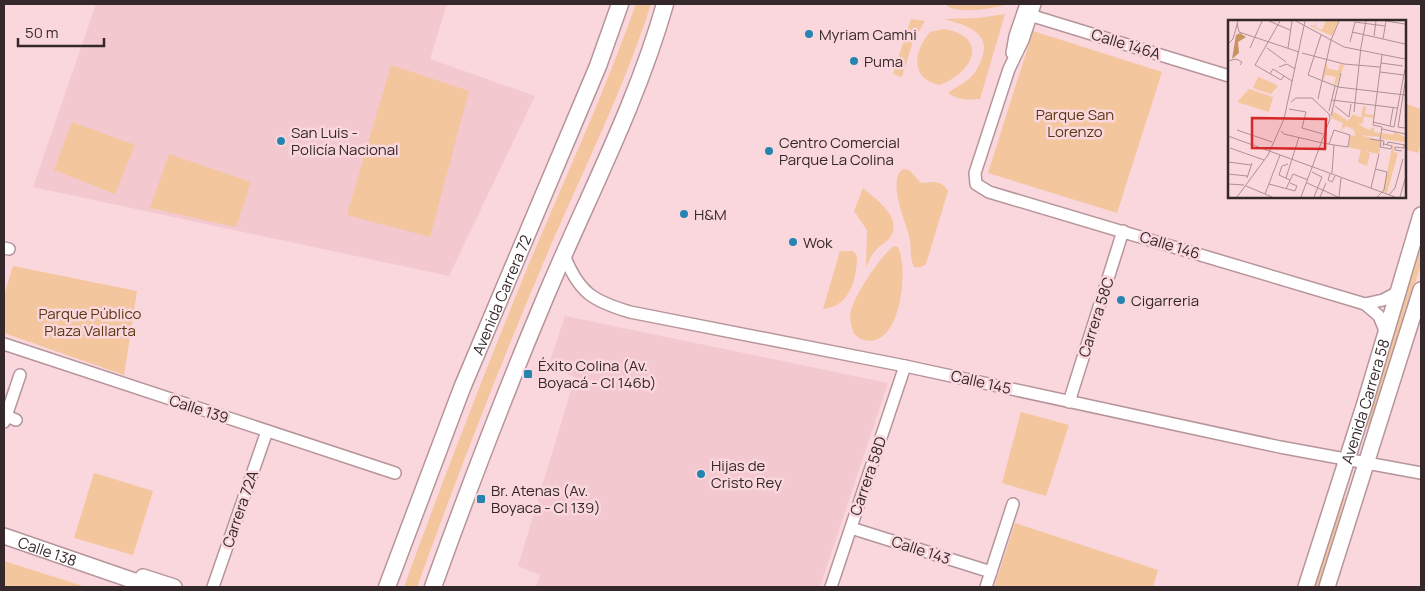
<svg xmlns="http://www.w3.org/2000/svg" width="1425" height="591" font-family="Manrope,sans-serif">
<rect width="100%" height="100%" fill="#fad7dc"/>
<g fill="#f3c8ce">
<polygon points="96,4 447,4 430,59 535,96 449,276 33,187"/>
<polygon points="565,316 888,383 820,587 536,587 540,575 518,566 575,377 548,367"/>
</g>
<g fill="#f3c69e">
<path d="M636,4H651C623,92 581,174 545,259C499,367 457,477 417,587H404C444,477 486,368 531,259C567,174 605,91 636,4Z"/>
<path d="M948,4H1007C993,9 960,14 947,6Z"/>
<path d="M1005,14L980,99C968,100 958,100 948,93C955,87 964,84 971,77C975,73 979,66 981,60C994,32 963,24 943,19L979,18Z"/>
<polygon points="911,19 925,21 913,41 902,77 893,74"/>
<path d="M944,29C991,37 972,74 939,85C909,78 914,51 930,32Z"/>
<polygon points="1033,31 1162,72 1117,213 988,173"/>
<polygon points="391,65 469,91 430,237 347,215"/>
<polygon points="1404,103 1421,109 1421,144 1418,153 1404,149"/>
<polygon points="72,122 135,145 115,194 54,170"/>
<polygon points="169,154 251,182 236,227 150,208"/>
<path d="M903,169L909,170L921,183C932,182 941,179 948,191L926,264L921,267H914C909,257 912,246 909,236C905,220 887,181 903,169Z"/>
<path d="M863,188C878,201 906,220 888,240C884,244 879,246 876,250C871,255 869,261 866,267L867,230L854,211Z"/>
<polygon points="1421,237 1421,264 1372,428 1364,425"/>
<path d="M894,246L898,247C909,269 901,349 864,340C861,340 857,336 854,334C851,326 849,319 851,311C854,296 881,255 894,246Z"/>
<path d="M840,251H853L857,256C857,272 853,295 838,304C834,307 828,308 823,309Z"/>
<polygon points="13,266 137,291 124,375 4,333 4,295"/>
<polygon points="1021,412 1069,425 1046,496 1002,483"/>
<polygon points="94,473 153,491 133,555 74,538"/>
<polygon points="1342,497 1345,498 1320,587 1313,587"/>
<polygon points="1015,523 1158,570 1153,587 994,587"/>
<polygon points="4,561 86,587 4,587"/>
</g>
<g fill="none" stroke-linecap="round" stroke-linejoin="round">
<g stroke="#b6959a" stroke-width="14">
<g id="minor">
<polyline points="1035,4 1023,40 1009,69 975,173 976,184 989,192 1365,304 1379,316 1386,333"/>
<polyline points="1023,13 1229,76"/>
<polyline points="1012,53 1015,36 1026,4"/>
<polyline points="4,248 9,249"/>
<path d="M564,255C579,293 593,301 630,312L905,366L1280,447L1421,473"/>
<polyline points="1365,304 1383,300 1398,292"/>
<polyline points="4,344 395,473"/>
<polyline points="1069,402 1123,231"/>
<polyline points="4,415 16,420"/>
<polyline points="4,422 20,375"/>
<polyline points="851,528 991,572"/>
<polyline points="213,587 267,431"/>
<polyline points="831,587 905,366"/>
<polyline points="986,587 1013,504"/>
</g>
</g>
<g stroke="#b6959a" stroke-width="18">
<g id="major">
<path id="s1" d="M4,536L152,587"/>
<polyline points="143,577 174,587"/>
<path id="s2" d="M1306,587L1365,403L1421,215"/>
<polyline points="1327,587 1421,290"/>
</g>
</g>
<g stroke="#b6959a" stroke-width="19">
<g id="highway">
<path id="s3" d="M387,587L462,388L598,66L620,4"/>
<path d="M433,587C468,490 505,393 545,298C586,200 636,106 665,4"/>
</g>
</g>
<use href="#minor" stroke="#fff" stroke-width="11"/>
<use href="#major" stroke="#fff" stroke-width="15"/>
<use href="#highway" stroke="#fff" stroke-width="16"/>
</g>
<g fill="#2684b0" stroke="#fad7dc" stroke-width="2">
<circle cx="809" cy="34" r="5"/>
<circle cx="854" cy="61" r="5"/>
<circle cx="281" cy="141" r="5"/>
<circle cx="769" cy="151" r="5"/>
<circle cx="684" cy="214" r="5"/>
<circle cx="793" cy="242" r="5"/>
<circle cx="1121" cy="300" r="5"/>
<rect x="523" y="369" width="10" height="10" rx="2.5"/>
<circle cx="701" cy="474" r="5"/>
<rect x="476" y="494" width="10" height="10" rx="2.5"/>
</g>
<g text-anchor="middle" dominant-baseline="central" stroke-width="5" stroke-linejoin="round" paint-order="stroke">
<g font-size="15" fill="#35282a" stroke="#fad7dc" text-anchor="start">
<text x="819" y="34">Myriam Camhi</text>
<text x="864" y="61">Puma</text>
<text x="291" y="132">San Luis -<tspan x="291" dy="17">Policía Nacional</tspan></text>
<text x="779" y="142">Centro Comercial<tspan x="779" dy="17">Parque La Colina</tspan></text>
<text x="694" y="214">H&amp;M</text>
<text x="803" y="242">Wok</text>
<text x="1131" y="300">Cigarreria</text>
<text x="538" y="365">Éxito Colina (Av.<tspan x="538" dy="17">Boyacá - Cl 146b)</tspan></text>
<text x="711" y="465">Hijas de<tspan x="711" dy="17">Cristo Rey</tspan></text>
<text x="491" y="490">Br. Atenas (Av.<tspan x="491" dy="17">Boyaca - Cl 139)</tspan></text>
</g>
<g font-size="15" fill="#35282a" stroke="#fad7dc">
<text transform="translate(1126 44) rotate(17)">Calle 146A</text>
<text transform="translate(1170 245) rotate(17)">Calle 146</text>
<text stroke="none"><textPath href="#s3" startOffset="314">Avenida Carrera 72</textPath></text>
<text transform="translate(1096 317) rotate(-72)">Carrera 58C</text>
<text transform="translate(981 382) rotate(13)">Calle 145</text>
<text stroke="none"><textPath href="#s2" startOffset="195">Avenida Carrera 58</textPath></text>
<text transform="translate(199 409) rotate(18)">Calle 139</text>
<text transform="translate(868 476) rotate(-71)">Carrera 58D</text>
<text transform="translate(240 509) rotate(-71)">Carrera 72A</text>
<text transform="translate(921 550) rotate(18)">Calle 143</text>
<text stroke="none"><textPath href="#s1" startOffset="46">Calle 138</textPath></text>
</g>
<g font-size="15" fill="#5b3610" stroke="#fad7dc">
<text x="1075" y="114">Parque San<tspan x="1075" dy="17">Lorenzo</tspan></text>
<text x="90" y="313">Parque Público<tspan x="90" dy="17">Plaza Vallarta</tspan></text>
</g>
</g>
<g transform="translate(1228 20)">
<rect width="178" height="178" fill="#fad7dc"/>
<path d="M90,1L87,7L94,10L98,1H110L104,16L80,5L86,6ZM99,41V48L110,51L112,44L116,45L108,66L106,65L108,57L98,55L95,60ZM30,57L47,64L50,66L43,74L25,68ZM21,69L45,77L41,92L9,82ZM135,86L138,87L137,94L146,95L145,98L136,96L135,103L130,104L141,110L146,107V112L152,113V117L133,115L153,121L151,134L136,131L142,133L139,146L130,142L133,130L120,127L123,115L127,116L126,110L118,106L113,111L115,103L103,98L105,91L120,101L125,94L133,98ZM166,112L177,117V122L153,119L154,113L165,115ZM165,123L166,132L170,133L159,173L155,172Z" fill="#f3c69e"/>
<path d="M12,13L18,17L10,22L11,33L4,39L8,15Z" fill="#c89362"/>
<path fill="none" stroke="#ab9195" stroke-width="1" d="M41,1L62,10M52,1L27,45L53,60L56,56M68,1L116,27L177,39M158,1L177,4M127,2L157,6M9,3L11,12L71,32M124,12L177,24M93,15L80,55L110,67L177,75M146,16L148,1M155,19L158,1M122,22L127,2M0,24L5,19L10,1M133,27L138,1M22,28L34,1M39,28L58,42M60,28L64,1M74,33L116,44L152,47M0,41L8,39L14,42L12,45M153,43L175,46M51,47L59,44L67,49M152,52L176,55M42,54L45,49L64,61M177,63L170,107L177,108M90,79L103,20L111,1M104,80L169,88M63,82L68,78H84M107,86L121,97L123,84M61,89L78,92L74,108L95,114M101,91L107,66M126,92L133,27M103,96L113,53M145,102L166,107L177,49M162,106L165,88M154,109L177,114M9,110L44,122M53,111L56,114L90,122L106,125L120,127L122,115L106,110L101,124M0,116L44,132M142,119L156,121L155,126M152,121L154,107L145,105L154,35M153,121L152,127L163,129L164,126L156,124M159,125L160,122L177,125M2,128L36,140M174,131L167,130V127L176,128V125M44,132L167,177M0,142L23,145M60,144L54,146L51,155L62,160M147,149L159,152L156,170L149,177M84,152L94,157L86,177M104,153L106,125M0,154L19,156M102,154L100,160L104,162L107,156M19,158L24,143M58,158L71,117M79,163L110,177M0,164L16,165M41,164L67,171L69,166L62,163M18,166L44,177M143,168L151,134M58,169L65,154L80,160M37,174L52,135M161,175L167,168L175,139M9,177L40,135L56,99L77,1M73,177L102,99L101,94L84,78M92,177L98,163M111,177L113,158M172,177L177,159"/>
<path fill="#d62828" fill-opacity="0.15" stroke="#d62828" stroke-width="2.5" d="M24,98L98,99L97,129L24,128Z"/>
<rect width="178" height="178" fill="none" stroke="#35282a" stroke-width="2.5"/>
</g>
<rect width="1425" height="591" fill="none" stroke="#35282a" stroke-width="10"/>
<path d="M18 38v8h86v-8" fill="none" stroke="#35282a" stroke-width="2.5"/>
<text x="25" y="38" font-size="15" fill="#35282a" stroke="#fad7dc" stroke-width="4" paint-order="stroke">50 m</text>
</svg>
